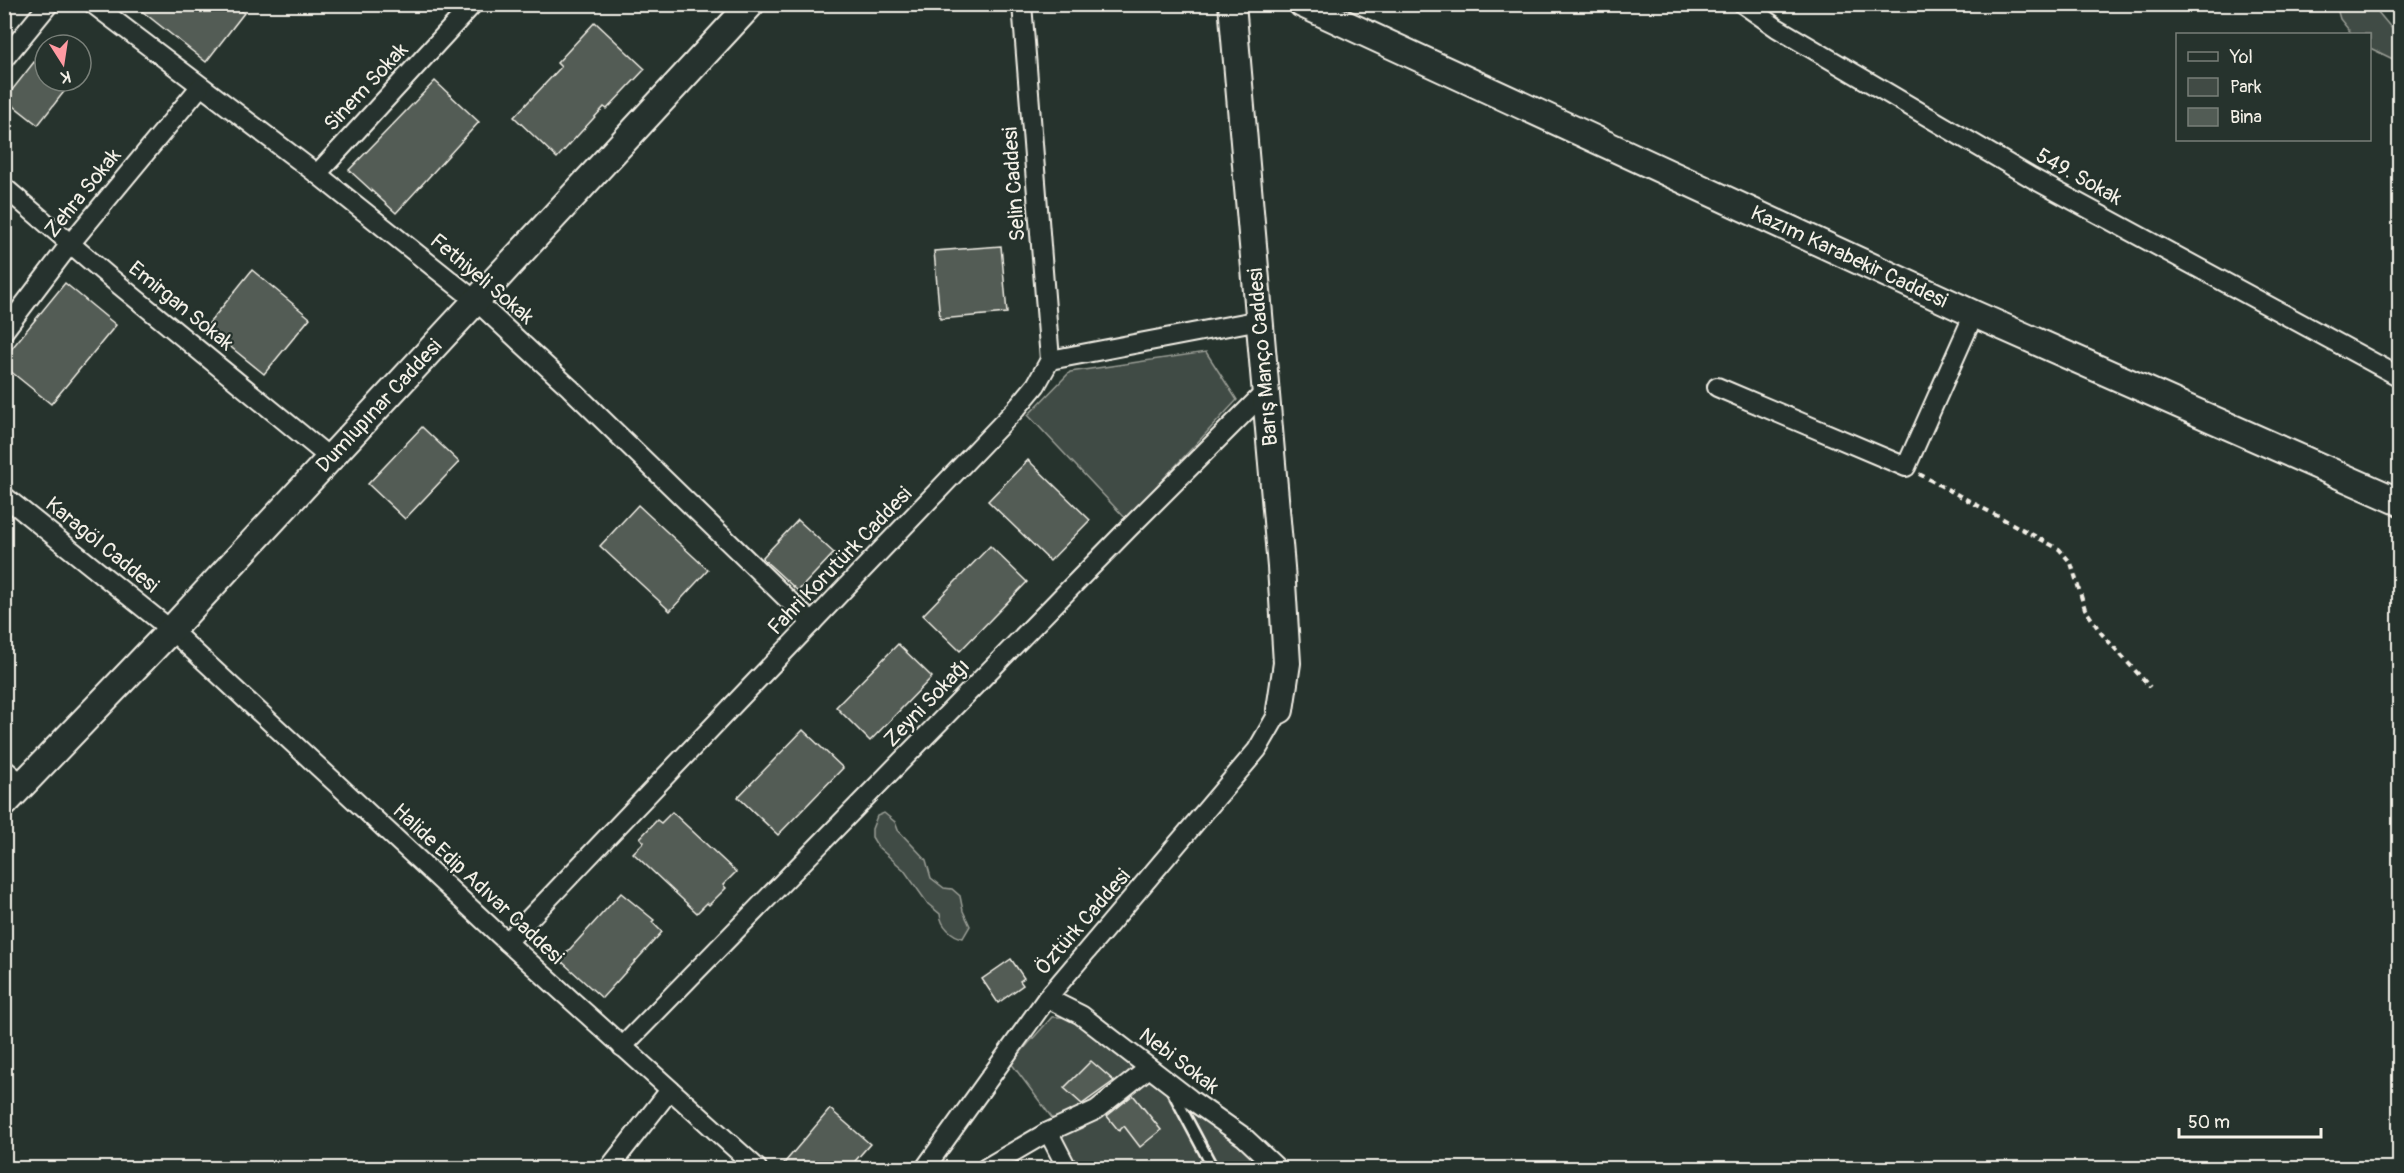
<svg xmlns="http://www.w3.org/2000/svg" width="2404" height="1173" font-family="Pangolin,sans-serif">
<rect width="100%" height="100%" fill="#26332d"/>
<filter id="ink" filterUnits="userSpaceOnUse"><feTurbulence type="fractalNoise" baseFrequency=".0167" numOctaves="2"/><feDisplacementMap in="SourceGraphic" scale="12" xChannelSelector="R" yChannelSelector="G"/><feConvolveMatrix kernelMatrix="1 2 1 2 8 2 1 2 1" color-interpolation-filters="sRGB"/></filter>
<g filter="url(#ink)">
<g fill="#414b45" stroke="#9a9e96" stroke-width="1.5">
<polygon points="2336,5 2372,5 2399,37 2399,62 2370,48 2370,34 2352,34 2340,19"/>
<polygon points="1206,352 1237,400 1126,519 1028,415 1070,372"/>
<path d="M884,813L895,822L898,830L926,860L931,878L944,888L952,889L960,896L963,911L970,926L963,938C952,936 941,926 940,914L928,904L904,870L878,847L872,837V829L877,816Z"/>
<polygon points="1052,1017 1068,1017 1151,1082 1243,1149 1262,1168 1075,1168 1061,1146 1062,1135 1064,1134 1011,1063"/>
</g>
<g fill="#525c55" stroke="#f4f1e8" stroke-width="1.5">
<polygon points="133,4 233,4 244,13 206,62"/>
<polygon points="595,22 645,69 607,109 604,107 557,158 514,117 561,67 557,63"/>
<polygon points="34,62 45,71 45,81 58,81 67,88 38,125 5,99"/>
<polygon points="435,81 479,122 396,213 349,170"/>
<polygon points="1001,246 1007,313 940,319 934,251"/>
<polygon points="252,270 310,318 264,374 206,327"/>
<polygon points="65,283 116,325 51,404 4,366 4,358"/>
<polygon points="422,427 459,462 405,519 368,484"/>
<polygon points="1028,460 1090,520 1050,561 988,501"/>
<polygon points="638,505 708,570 670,611 600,546"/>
<polygon points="798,520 834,553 798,591 762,558"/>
<polygon points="990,546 1027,582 960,651 923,615"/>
<polygon points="898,644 932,677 870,741 836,707"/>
<polygon points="803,730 843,768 778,835 738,797"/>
<polygon points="672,812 736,872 723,885 726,888 709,905 707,903 697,913 633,853 644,842 640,838 657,820 661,823"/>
<polygon points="621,893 654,920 652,922 662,932 602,998 560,960"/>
<polygon points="1011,959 1024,978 1020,981 1023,985 998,1003 982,979"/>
<polygon points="1091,1061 1114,1081 1082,1104 1064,1088"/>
<polygon points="1133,1095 1161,1130 1140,1147 1124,1126 1119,1131 1107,1116"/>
<polygon points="830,1109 870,1144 849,1168 780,1168"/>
</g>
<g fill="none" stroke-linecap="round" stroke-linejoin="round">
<g stroke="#f4f1e8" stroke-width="14">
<polyline id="lane" points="1172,1091 1213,1168"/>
</g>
<g stroke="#f4f1e8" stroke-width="22">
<g id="street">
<polyline points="93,4 317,174 476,301 570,388 812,623"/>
<polyline points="1022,4 1050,360"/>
<polyline points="1743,4 1777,28 2032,178 2400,377"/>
<polyline points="4,59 49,4"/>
<polyline points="317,174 473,4"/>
<polyline points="4,187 107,275 330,458"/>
<polyline points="4,331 70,244 200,87"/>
<polyline points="1717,387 1906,467 1974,314"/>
<polyline points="4,496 171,630 507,942 757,1168"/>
<polyline points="4,769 23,785"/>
<polyline points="507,942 1016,409 1036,385 1050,360 1260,320"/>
<polyline points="1047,998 1081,1015 1190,1099 1244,1137 1277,1168"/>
<polyline points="622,1047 1128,529 1266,391"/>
<polyline points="1046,1133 1096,1110 1149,1068"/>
<polyline points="609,1168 670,1090"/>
<polyline points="925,1168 1047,998 1257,750 1280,710"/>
<polyline points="986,1168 1046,1133 1051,1137 1067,1168"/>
</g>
</g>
<g stroke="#f4f1e8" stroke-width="30">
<g id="secondary">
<polyline points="1232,4 1281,567 1287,663 1280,710"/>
<polyline points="1302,4 1974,314 2400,502"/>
<polyline points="4,804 171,630 751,4"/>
</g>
</g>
<polyline stroke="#f4f1e8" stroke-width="4" stroke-dasharray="6 4.5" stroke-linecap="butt" points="1919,474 2059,549 2071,563 2085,609 2101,633 2150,687"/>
<use href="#lane" stroke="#26332d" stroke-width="9"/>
<use href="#street" stroke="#26332d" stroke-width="18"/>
<use href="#secondary" stroke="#26332d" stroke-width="26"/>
</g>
</g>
<g text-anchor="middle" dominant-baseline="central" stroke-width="4.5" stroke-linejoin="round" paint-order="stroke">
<g font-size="21" fill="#f4f1e8" stroke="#26332d">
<text transform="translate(366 87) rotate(-47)">Sinem Sokak</text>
<text transform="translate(2079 177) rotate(29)">549. Sokak</text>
<text transform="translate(1014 184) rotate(-94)">Selin Caddesi</text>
<text transform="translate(83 193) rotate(-51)">Zehra Sokak</text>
<text transform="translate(1849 257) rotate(25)">Kazım Karabekir Caddesi</text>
<text transform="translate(482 279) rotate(40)">Fethiyeli Sokak</text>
<text transform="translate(181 306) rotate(39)">Emirgan Sokak</text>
<text transform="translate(1263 357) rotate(-95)">Barış Manço Caddesi</text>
<text transform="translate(379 406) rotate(-47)">Dumlupınar Caddesi</text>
<text transform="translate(102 545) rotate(39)">Karagöl Caddesi</text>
<text transform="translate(840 561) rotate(-46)">Fahri Korutürk Caddesi</text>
<text transform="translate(927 703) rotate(-46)">Zeyni Sokağı</text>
<text transform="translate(478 884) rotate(43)">Halide Edip Adıvar Caddesi</text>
<text transform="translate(1083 922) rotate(-49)">Öztürk Caddesi</text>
<text transform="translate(1179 1061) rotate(37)">Nebi Sokak</text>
</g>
</g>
<rect width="2404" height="1173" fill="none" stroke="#26332d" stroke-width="24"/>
<rect x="12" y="12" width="2380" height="1149" fill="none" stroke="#f4f1e8" stroke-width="2" filter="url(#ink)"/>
<rect x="2176" y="33" width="195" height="108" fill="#26332d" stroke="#787f78" stroke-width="1.5"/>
<rect x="2188" y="52" width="30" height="9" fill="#26332d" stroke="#787f78" stroke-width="1.5"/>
<text x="2230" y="63" font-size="18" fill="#f4f1e8">Yol</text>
<rect x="2188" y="78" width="30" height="18" fill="#414b45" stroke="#787f78" stroke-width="1.5"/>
<text x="2230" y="93" font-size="18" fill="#f4f1e8">Park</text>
<rect x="2188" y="108" width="30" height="18" fill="#525c55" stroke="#787f78" stroke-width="1.5"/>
<text x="2230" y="123" font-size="18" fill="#f4f1e8">Bina</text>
<g transform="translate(63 63) rotate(168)"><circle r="28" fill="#26332d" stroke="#787f78" stroke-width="1.5"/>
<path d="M0-4.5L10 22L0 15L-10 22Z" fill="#ff9aa2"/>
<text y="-9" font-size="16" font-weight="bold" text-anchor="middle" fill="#f4f1e8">K</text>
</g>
<path d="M2179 1128v9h142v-9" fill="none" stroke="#f4f1e8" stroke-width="3"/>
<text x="2188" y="1128" font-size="18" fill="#f4f1e8" stroke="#26332d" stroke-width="4.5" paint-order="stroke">50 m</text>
</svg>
